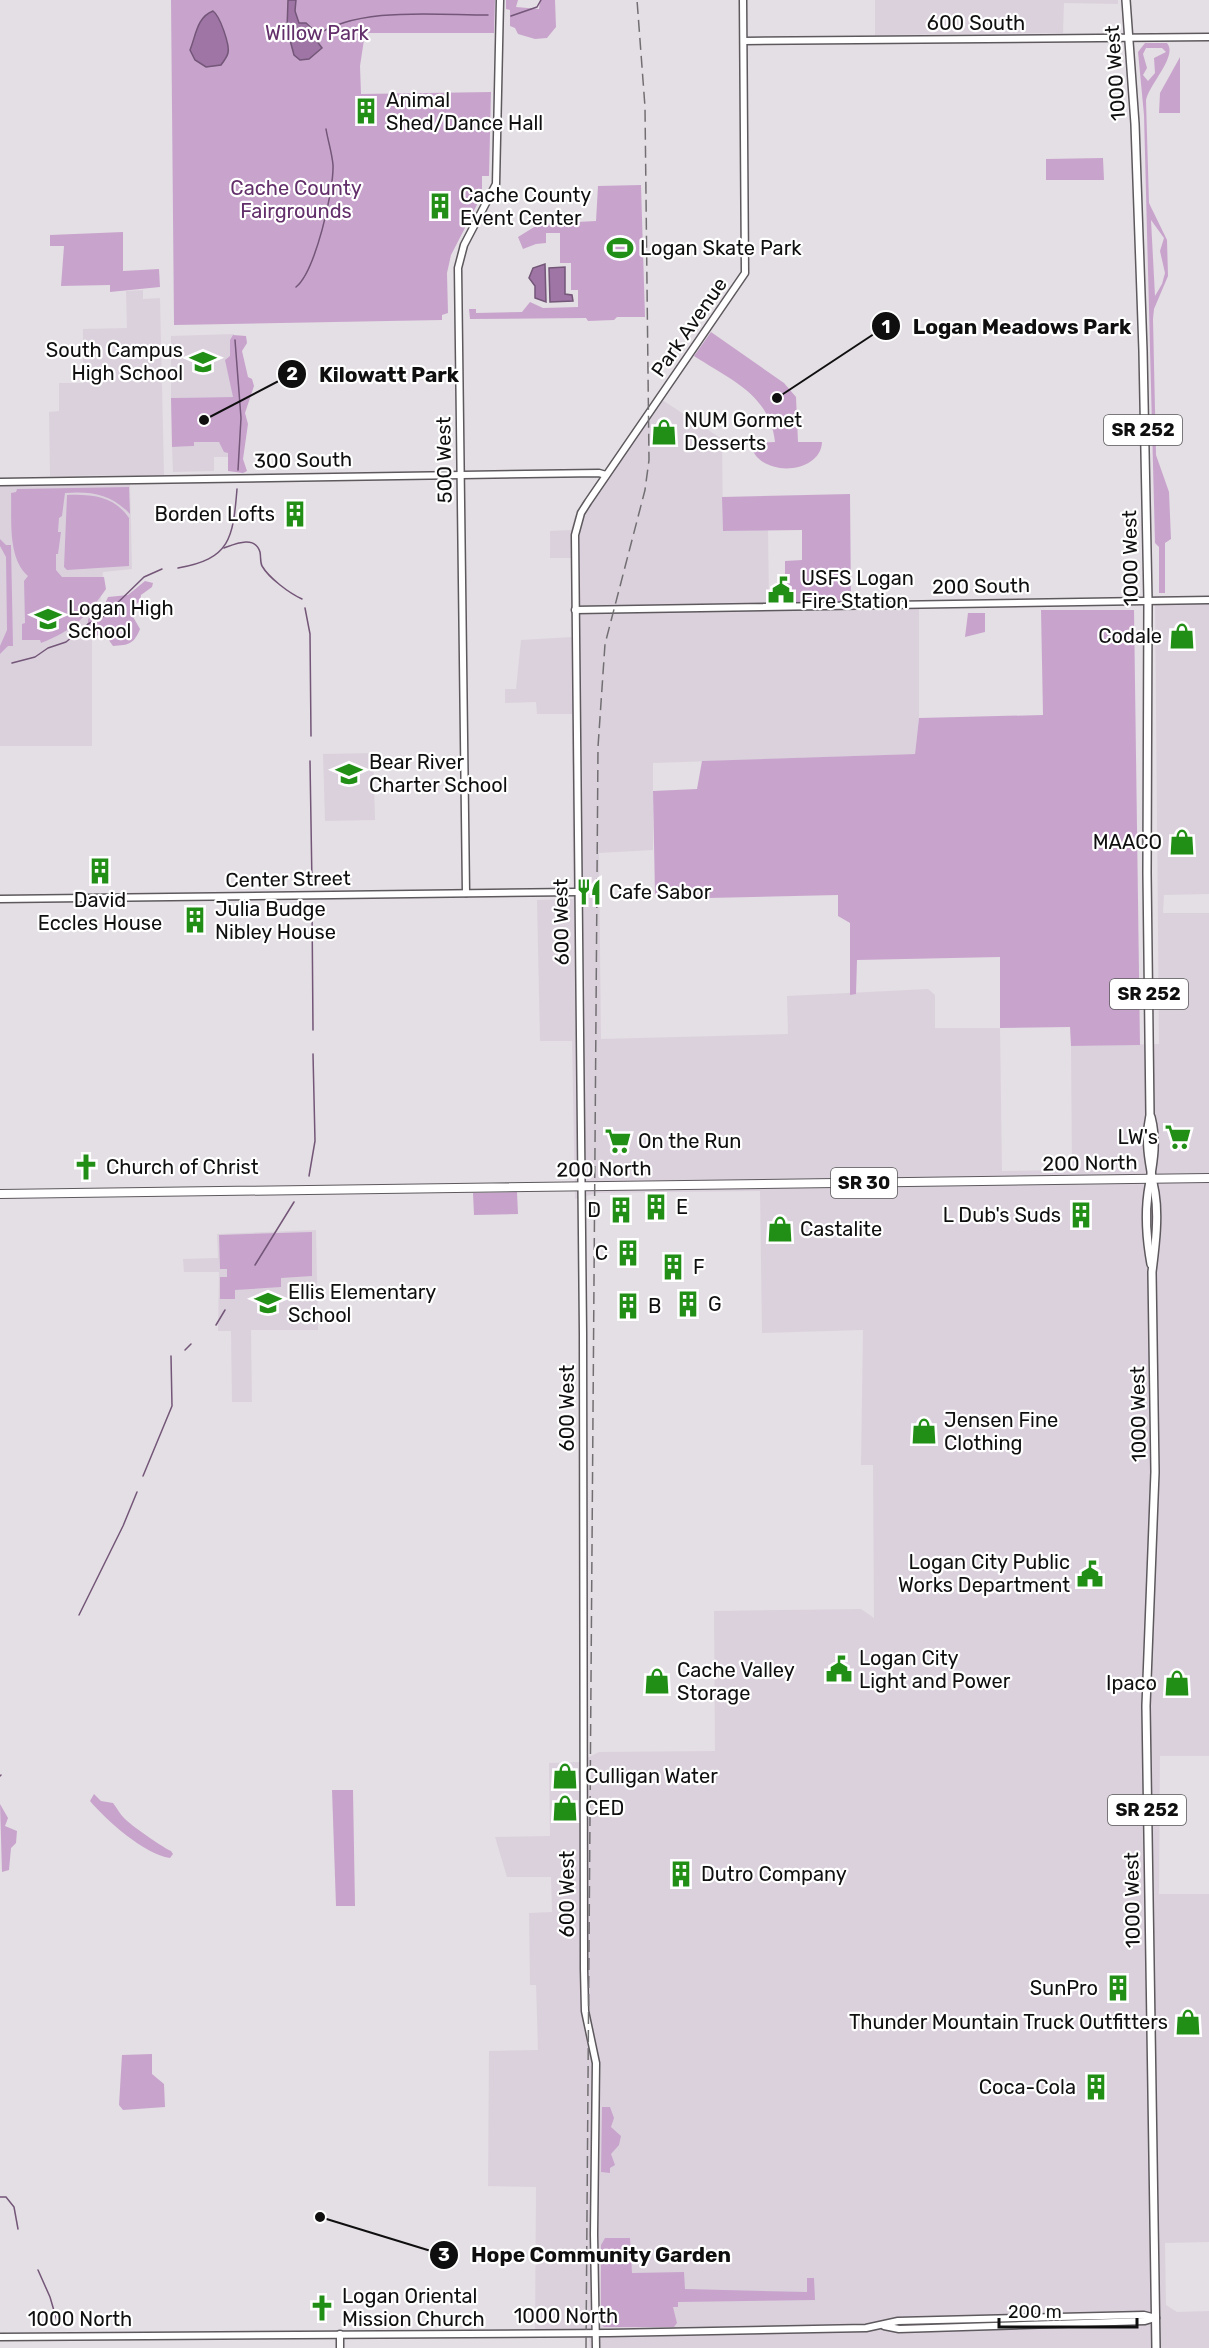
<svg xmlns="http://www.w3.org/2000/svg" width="1209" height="2348" font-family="Rubik,sans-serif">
<rect width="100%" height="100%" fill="#e4dfe4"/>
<g fill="#dbd1dd">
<polygon points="875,0 1118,0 1118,4 1064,3 1063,33 875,35"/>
<polygon points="143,290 143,299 160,298 164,475 50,476 49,412 59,411 59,383 83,383 83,329 127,328 126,291"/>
<polygon points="234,334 236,397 171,398 171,336"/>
<polygon points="656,396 722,439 723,531 768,530 769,602 919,601 919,718 915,754 653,763 653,850 599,853 601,1039 788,1034 787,996 928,989 935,995 935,1028 1000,1028 1002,1171 1072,1170 1071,1046 1159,1044 1155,596 1209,596 1209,894 1164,895 1163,913 1209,913 1209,1756 1160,1756 1159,1894 1209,1894 1209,2242 1165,2243 1166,2305 1177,2312 1209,2311 1209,2348 590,2348 589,2336 535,2338 536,2187 488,2186 489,2051 538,2050 536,1985 530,1985 529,1913 552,1912 551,1877 507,1877 495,1837 550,1836 549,1763 579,1762 599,1752 715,1751 714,1611 861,1609 874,1618 873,1465 861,1465 863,1330 762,1333 760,1191 597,1193 575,1199 572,1041 540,1041 537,900 573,899 572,714 537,714 536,702 505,703 505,689 516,689 521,640 572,637 571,558 550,558 550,531 571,530 575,516"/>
<polygon points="194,442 219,442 228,452 228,457 214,457 214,471 173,472 172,447 193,446"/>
<polygon points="130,484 132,569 103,572 100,606 92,632 92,746 0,746 0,486"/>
<polygon points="373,753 375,820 325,821 323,754"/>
<polygon points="316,1230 318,1330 251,1330 252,1402 232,1402 231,1331 218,1331 219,1272 184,1272 183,1259 218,1258 217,1234"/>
</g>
<g fill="#c8a4cd" fill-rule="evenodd">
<polygon points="171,0 495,0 494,33 365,33 360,66 361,94 491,92 489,176 482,176 482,195 451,255 447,273 448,313 442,315 442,320 174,325"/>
<polygon points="506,0 518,0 516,7 539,9 540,0 555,0 556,27 547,38 535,39 518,34 515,28 510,26 510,10 506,9"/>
<path d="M1145,43H1167C1178,56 1150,83 1146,100L1149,203L1167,240L1168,276L1154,309L1153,319L1156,455L1169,492L1171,539L1165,543V593H1159V547L1155,543L1144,115L1138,52ZM1146,48H1162L1166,52L1154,58L1155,73L1148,81L1143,75L1147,68L1143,54ZM1151,220L1164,238L1160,251L1165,273L1162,284L1155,296Z"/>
<polygon points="1180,57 1180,113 1159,113 1160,93"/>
<polygon points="1103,158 1104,180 1046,180 1046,159"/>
<polygon points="641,185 645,317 617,317 614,320 588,321 586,318 470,319 469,309 476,309 476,313 522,312 530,302 543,308 578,307 578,290 571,290 571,263 560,263 560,233 546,233 546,243 536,244 523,249 518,237 539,224 596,221 598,186"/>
<polygon points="123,232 123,271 159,269 160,287 110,292 110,285 61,286 64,246 50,246 50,235"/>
<path d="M711,332L784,383L796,397L798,442H822C821,475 757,479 750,443L775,442C770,395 731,380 694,356Z"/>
<polygon points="233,335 246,336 247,343 242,351 248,377 252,379 254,386 245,413 248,424 243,459 247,471 243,473 228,471 228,453 224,452 219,442 194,442 194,446 172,447 171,398 233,397 225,360 230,356 230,340"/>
<path d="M129,487L130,514C111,494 91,491 65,493L62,516L59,518L58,532H61L58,554H56V570L62,577H104L106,589C87,616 73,631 41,643L40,640H22V624L25,623L24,581L28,576C7,558 12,518 11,493L16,492L17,489Z"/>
<polygon points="850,494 851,602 785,602 785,561 802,560 802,530 723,531 722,497"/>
<path d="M67,495C92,494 114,496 129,518V566L67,570L64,567Z"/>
<polygon points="0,539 6,545 11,545 13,646 8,646 0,654 0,646 7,630 6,557 0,546"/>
<path d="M145,581L153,583L152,587L141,595L140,601L132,608V615L140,629C134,644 129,645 113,646L108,639L101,638L88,629V619L104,606L108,597L128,595Z"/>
<polygon points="1041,610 1134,610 1140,1045 1071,1046 1070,1027 1000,1028 1000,957 857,960 856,994 850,995 850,923 838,916 838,895 708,898 655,895 653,791 697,789 702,761 915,754 919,718 1043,715"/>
<polygon points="968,613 985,613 985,632 965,637"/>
<polygon points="517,1192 518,1214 474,1215 473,1193"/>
<polygon points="312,1232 312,1276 281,1278 281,1287 235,1290 235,1299 220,1299 220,1277 227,1277 227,1269 220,1269 219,1235"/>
<polygon points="332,1790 353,1790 355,1906 336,1906"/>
<path d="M94,1794L101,1801L113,1803C117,1808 120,1814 124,1818C129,1824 165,1849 171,1851L173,1854L170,1858C144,1854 107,1821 90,1801Z"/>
<polygon points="0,1804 8,1818 5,1826 17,1831 16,1843 11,1848 9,1870 2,1872"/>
<polygon points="152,2054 152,2074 164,2084 165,2107 123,2110 119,2105 122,2055"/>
<polygon points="602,2107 610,2107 614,2118 611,2127 621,2136 619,2145 611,2154 615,2165 610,2168 610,2173 601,2172"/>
<polygon points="605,2238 630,2238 632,2273 684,2272 685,2289 807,2292 807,2278 814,2278 815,2300 678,2302 678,2307 673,2307 677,2323 674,2327 604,2327 601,2324 601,2245"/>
</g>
<g fill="#9e75a4" stroke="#735678" stroke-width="1.5">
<polygon points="288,0 296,0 295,11 299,23 306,23 316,32 316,40 322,48 309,59 300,60 294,55 287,29"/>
<path d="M213,11C220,16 230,45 228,53C227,57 224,61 221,65L206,67L195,60L190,50C196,35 197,17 213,11Z"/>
<polygon points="545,264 546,302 535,298 535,286 529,278 533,268"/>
<polygon points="565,267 565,294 572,295 573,301 550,302 549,268"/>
</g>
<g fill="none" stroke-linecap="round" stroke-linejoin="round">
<g stroke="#735678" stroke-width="1.5">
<polyline points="511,16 537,7 541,0"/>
<path d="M315,36C359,6 435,15 488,15"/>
<path d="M296,287C315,272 334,191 333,165C332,153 328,141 326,129"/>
<polyline points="235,340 241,418 238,470"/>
<path d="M224,548C235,544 255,535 260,552C261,557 260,562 262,566C269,578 289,593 302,599"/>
<path d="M178,568C230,559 233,539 237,489"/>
<polyline points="305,608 310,634 311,736"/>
<polyline points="12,663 35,657 48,648 66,642 88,624 104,616 144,577 162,569"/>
<polyline points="310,761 312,884"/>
<polyline points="312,906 313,1030"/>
<polyline points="309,1176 315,1141 313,1054"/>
<polyline points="255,1265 294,1202"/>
<polyline points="216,1325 225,1310"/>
<polyline points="185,1350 191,1344"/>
<polyline points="143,1476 172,1406 171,1356"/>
<polyline points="79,1615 123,1526 137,1492"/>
<polyline points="0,1776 1,1775"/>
<polyline points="0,2197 6,2197 14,2207 18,2229"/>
<polyline points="38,2270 50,2297 57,2321"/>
</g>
<g stroke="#5d595d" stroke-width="9">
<g id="secondary">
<polyline points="744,41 1209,37"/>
<polyline points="0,482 599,473 606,475"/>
<polyline points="575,610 1209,600"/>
<polyline points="466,893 458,268 464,245 496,184 500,0"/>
<polyline points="0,899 577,892"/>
<polyline points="884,2326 899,2329 1145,2321 1155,2318"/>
<polyline points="340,2334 340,2348"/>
<polyline points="0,2337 609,2333 866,2328 898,2321 1144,2315 1156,2318"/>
<polyline points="596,2348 594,2234 596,2063 585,2011 584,1969 583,1333 575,535 581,513 588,502 745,273 743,0"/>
</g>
</g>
<g stroke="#5d595d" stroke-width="10">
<g id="primary">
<path d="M1126,0L1135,124L1143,351L1148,601L1147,873L1150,1115C1144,1143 1150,1166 1155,1193C1159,1218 1155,1247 1152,1272L1155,1472L1146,1706L1156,2348"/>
<path d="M1151,1264C1147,1242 1145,1215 1148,1193C1152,1167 1158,1144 1151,1117"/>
</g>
</g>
<g stroke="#5d595d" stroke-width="10">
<polyline id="highway" points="0,1194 1209,1178"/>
</g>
<use href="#secondary" stroke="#fff" stroke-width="6"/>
<use href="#primary" stroke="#fff" stroke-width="7"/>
<use href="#highway" stroke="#fff" stroke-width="8"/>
<polyline stroke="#726f72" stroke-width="1.5" stroke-dasharray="12 6" stroke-linecap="butt" points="586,2348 598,747 605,644 645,490 649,460 645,107 637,0"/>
</g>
<defs>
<g id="building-bare" transform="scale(2.07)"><path d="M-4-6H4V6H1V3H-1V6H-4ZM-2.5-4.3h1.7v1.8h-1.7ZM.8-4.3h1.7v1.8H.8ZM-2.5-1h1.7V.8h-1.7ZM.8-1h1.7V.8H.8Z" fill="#218f16" stroke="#fff" stroke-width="2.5" paint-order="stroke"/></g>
<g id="stadium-bare" transform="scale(2.07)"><path d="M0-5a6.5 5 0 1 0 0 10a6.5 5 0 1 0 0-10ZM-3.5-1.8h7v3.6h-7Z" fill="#218f16" stroke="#fff" stroke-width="2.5" paint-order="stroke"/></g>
<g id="school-bare" transform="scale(2.07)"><path d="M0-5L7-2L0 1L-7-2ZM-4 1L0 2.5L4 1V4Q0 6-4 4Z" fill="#218f16" stroke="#fff" stroke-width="2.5" paint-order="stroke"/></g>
<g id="shop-bare" transform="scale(2.07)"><path d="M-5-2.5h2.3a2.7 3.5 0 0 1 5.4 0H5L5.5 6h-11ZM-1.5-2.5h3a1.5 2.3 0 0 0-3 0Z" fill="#218f16" stroke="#fff" stroke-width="2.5" paint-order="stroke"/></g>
<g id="civic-bare" transform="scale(2.07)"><path d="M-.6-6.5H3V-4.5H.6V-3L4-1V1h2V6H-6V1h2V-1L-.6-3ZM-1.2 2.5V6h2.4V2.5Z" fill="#218f16" stroke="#fff" stroke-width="2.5" paint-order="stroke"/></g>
<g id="restaurant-bare" transform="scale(2.07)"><path d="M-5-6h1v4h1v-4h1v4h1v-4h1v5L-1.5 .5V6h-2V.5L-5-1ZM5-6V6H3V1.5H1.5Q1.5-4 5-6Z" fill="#218f16" stroke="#fff" stroke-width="2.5" paint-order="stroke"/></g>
<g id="supermarket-bare" transform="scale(2.07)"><path d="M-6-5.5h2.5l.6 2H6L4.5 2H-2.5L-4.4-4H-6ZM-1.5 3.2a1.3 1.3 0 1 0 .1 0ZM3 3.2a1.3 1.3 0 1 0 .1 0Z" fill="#218f16" stroke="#fff" stroke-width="2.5" paint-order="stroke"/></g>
<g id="church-bare" transform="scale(2.07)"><path d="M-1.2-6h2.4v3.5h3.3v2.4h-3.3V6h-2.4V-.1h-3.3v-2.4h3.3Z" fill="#218f16" stroke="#fff" stroke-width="2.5" paint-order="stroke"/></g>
</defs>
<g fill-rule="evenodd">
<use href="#building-bare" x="366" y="111"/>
<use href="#building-bare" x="440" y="206"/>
<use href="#stadium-bare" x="620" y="248"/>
<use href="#school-bare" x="203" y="362"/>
<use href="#shop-bare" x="664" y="432"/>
<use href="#building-bare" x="295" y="514"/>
<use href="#civic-bare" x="781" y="590"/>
<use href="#school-bare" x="48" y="619"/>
<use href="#shop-bare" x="1182" y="636"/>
<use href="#school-bare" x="349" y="774"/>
<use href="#shop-bare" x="1182" y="842"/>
<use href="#building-bare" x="100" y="871"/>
<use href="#restaurant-bare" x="589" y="892"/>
<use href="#building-bare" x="195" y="920"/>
<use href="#supermarket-bare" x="1178" y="1137"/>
<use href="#supermarket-bare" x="618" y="1141"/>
<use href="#church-bare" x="86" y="1167"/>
<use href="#building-bare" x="656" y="1207"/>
<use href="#building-bare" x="621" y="1210"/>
<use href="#building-bare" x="1081" y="1215"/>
<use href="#shop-bare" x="780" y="1229"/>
<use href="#building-bare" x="628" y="1253"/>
<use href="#building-bare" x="673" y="1267"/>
<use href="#school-bare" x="268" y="1303"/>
<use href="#building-bare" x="688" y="1304"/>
<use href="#building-bare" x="628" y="1306"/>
<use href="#shop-bare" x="924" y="1431"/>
<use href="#civic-bare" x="1090" y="1574"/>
<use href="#civic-bare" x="839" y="1669"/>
<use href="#shop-bare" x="657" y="1681"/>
<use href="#shop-bare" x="1177" y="1683"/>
<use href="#shop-bare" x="565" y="1776"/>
<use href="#shop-bare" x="565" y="1808"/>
<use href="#building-bare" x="681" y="1874"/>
<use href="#building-bare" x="1118" y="1988"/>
<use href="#shop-bare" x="1188" y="2022"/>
<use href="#building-bare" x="1096" y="2087"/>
<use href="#church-bare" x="322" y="2308"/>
</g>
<g text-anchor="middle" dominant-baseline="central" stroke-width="4.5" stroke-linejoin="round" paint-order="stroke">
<g fill="#fff" stroke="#585758" stroke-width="1.5">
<rect x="1104" y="415" width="78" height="30" rx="4.5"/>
<rect x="1110" y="979" width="78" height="30" rx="4.5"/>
<rect x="831" y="1168" width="66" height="30" rx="4.5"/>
<rect x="1108" y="1795" width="78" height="30" rx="4.5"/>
</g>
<g font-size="18" font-weight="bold" fill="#100f10">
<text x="1143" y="430">SR 252</text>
<text x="1149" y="994">SR 252</text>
<text x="864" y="1183">SR 30</text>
<text x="1147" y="1810">SR 252</text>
</g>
<g font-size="20" fill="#100f10" stroke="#fff">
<text x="976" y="23">600 South</text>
<text transform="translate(1115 73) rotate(-94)">1000 West</text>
<text transform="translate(689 327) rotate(-55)">Park Avenue</text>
<text transform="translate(303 460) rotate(-1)">300 South</text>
<text transform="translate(444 460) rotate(-91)">500 West</text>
<text transform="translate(1130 558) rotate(-91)">1000 West</text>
<text transform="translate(981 586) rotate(-1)">200 South</text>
<text transform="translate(288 879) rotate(-1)">Center Street</text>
<text transform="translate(561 922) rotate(-91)">600 West</text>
<text transform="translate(1090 1163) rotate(-1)">200 North</text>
<text transform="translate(604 1169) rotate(-1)">200 North</text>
<text transform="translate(567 1408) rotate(-90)">600 West</text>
<text transform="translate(1138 1414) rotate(-91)">1000 West</text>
<text transform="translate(567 1894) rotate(-90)">600 West</text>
<text transform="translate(1132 1900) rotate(-91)">1000 West</text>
<text x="566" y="2316">1000 North</text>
<text x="80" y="2319">1000 North</text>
</g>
<g font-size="20" fill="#632f6b" stroke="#fff">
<text x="317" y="33">Willow Park</text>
<text x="296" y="188">Cache County<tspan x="296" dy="23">Fairgrounds</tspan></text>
</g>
<g font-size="20" fill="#100f10" stroke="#fff" text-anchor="start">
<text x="386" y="100">Animal<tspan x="386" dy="23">Shed/Dance Hall</tspan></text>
<text x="460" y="195">Cache County<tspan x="460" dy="23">Event Center</tspan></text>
<text x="640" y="248">Logan Skate Park</text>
<text x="183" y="350" text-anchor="end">South Campus<tspan x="183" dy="23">High School</tspan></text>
<text x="684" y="420">NUM Gormet<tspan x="684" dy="23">Desserts</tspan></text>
<text x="275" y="514" text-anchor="end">Borden Lofts</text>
<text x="801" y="578">USFS Logan<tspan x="801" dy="23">Fire Station</tspan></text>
<text x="68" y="608">Logan High<tspan x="68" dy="23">School</tspan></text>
<text x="1162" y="636" text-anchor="end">Codale</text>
<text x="369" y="762">Bear River<tspan x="369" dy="23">Charter School</tspan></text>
<text x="1162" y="842" text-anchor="end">MAACO</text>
<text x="609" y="892">Cafe Sabor</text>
<text x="100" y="900" text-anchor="middle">David<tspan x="100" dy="23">Eccles House</tspan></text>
<text x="215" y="909">Julia Budge<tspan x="215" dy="23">Nibley House</tspan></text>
<text x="1158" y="1137" text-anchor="end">LW's</text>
<text x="638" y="1141">On the Run</text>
<text x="106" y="1167">Church of Christ</text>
<text x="676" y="1207">E</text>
<text x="601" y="1210" text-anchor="end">D</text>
<text x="1061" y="1215" text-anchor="end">L Dub's Suds</text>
<text x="800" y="1229">Castalite</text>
<text x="608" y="1253" text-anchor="end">C</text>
<text x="693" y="1267">F</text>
<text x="288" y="1292">Ellis Elementary<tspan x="288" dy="23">School</tspan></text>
<text x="708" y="1304">G</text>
<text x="648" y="1306">B</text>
<text x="944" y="1420">Jensen Fine<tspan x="944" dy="23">Clothing</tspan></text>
<text x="1070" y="1562" text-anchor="end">Logan City Public<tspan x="1070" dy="23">Works Department</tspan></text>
<text x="859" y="1658">Logan City<tspan x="859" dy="23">Light and Power</tspan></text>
<text x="677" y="1670">Cache Valley<tspan x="677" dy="23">Storage</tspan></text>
<text x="1157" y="1683" text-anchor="end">Ipaco</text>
<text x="585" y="1776">Culligan Water</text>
<text x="585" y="1808">CED</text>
<text x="701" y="1874">Dutro Company</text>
<text x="1098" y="1988" text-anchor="end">SunPro</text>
<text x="1168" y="2022" text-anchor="end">Thunder Mountain Truck Outfitters</text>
<text x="1076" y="2087" text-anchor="end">Coca-Cola</text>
<text x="342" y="2296">Logan Oriental<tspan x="342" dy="23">Mission Church</tspan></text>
</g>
</g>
<path fill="none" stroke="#100f10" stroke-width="2" d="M777 398L886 326M204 420L292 374M320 2217L444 2255"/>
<g fill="#100f10" stroke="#fff" stroke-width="2">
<circle cx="777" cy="398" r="6"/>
<circle cx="204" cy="420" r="6"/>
<circle cx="320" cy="2217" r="6"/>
<circle cx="886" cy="326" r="15"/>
<circle cx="292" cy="374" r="15"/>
<circle cx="444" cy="2255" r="15"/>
</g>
<g font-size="18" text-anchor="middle" font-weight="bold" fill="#fff">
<text x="886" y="333">1</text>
<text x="292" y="380">2</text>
<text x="444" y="2261">3</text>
</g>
<g font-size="21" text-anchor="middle" font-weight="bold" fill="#100f10" stroke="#fff" stroke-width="4.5" stroke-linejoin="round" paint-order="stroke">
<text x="1022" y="334">Logan Meadows Park</text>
<text x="389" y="382">Kilowatt Park</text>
<text x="601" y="2262">Hope Community Garden</text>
</g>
<path d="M999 2318v9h138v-9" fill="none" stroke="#100f10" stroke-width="3"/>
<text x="1008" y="2318" font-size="18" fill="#100f10" stroke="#ffffff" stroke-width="4.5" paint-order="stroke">200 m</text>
</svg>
